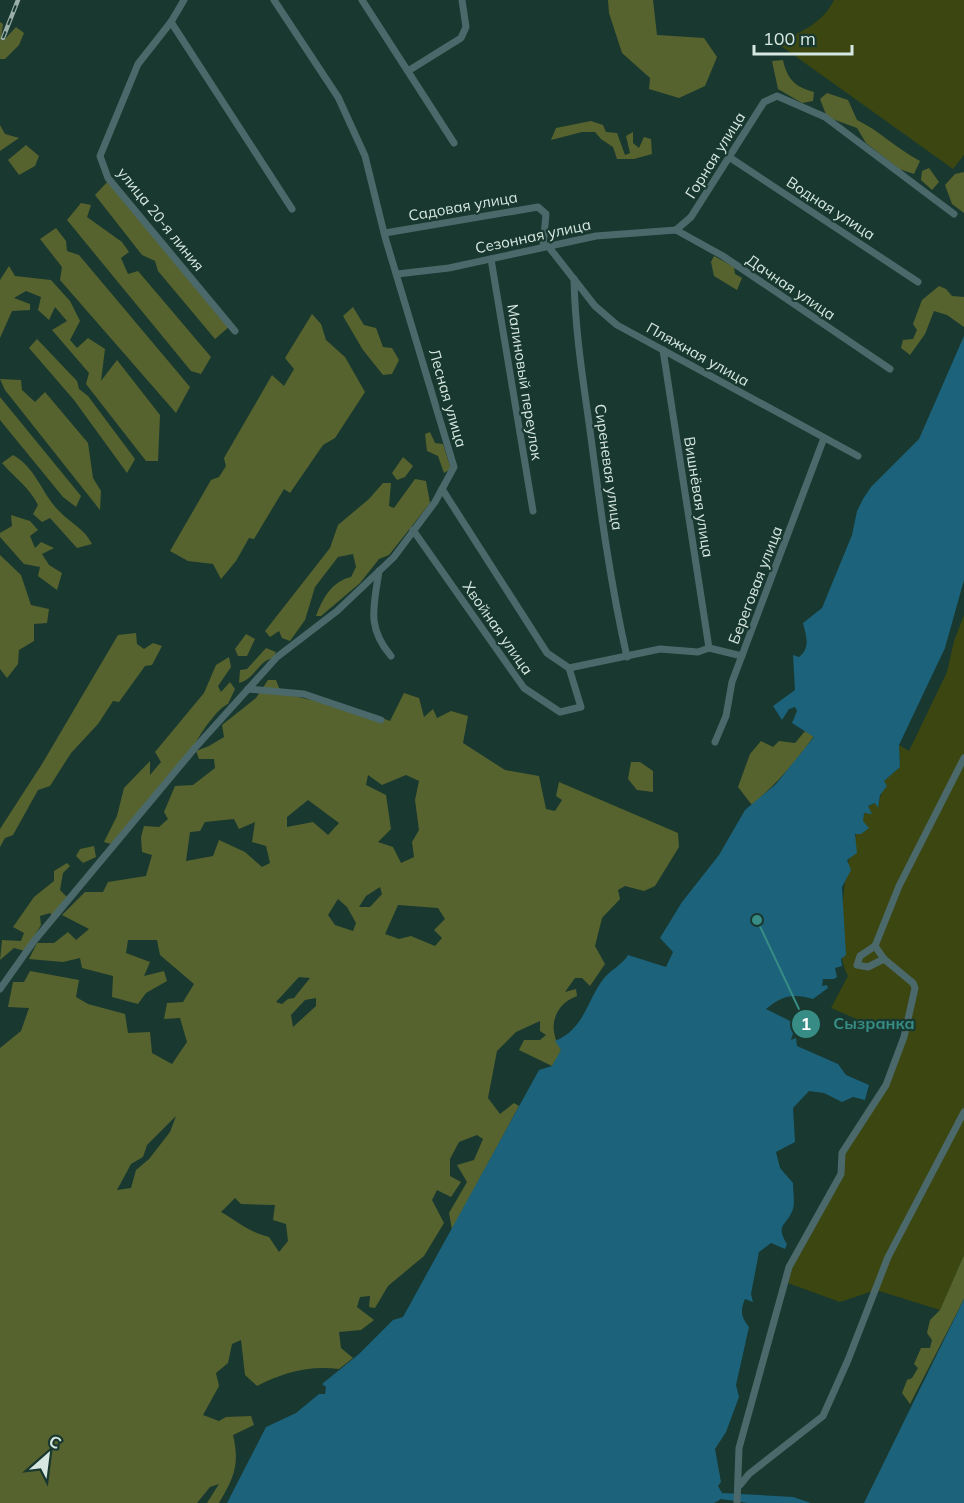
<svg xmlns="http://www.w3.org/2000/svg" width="964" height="1503" font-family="Mulish,sans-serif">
<rect width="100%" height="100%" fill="#19382f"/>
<g fill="#3c4610">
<path d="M834,0H964V155L953,169L777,43C800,33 823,23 834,0Z"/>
<path d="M964,615V1255L940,1310L876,1290L840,1302L785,1282L841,1174L842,1153L886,1085L906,1029L891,1022L882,1030L831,1008L848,976C840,961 841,947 842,931C842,886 848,846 868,806L876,803L878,807L884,781L900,767L899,745L909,751L947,672L954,641Z"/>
</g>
<g fill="#57632e" fill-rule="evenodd">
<polygon points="608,0 653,0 657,35 704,38 717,57 705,86 679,98 649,89 650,78 622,53 609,13"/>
<polygon points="0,22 3,24 1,39 3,41 16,27 24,33 19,45 5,59 0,59"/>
<path d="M783,60C787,79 795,87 814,92L813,101L802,103L778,89L772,61Z"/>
<path d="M827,93L848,100L857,120C880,131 897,149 920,161L914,174L899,169L866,143L857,128L827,117L820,99Z"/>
<polygon points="591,121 603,125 606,132 617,133 625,155 630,153 626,136 633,132 633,143 639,148 644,137 651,139 652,154 634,159 617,159 613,147 601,139 595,132 582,132 551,140 556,128"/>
<polygon points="0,125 5,134 19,138 0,151"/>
<polygon points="26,145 39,156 35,166 19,175 8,160"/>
<polygon points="929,168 939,182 932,190 921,180 922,171"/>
<polygon points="964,172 964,213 952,204 945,185 955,174"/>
<polygon points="110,179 230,326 215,339 158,271 155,261 142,255 95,195"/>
<polygon points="81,203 91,205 87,217 122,242 129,252 121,258 128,274 138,271 211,357 201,374 191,371 67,220"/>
<polygon points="56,228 66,241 67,251 79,255 190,387 176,413 60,280 62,267 40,239"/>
<polygon points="714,256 734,267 735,274 742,278 737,290 714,276 711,262"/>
<polygon points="9,266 15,276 51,280 70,301 80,321 70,340 77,348 88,338 105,349 101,381 117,360 160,415 158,461 146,461 86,384 89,373 52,330 67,321 55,307 49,320 38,310 41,297 26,291 14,298 30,304 30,310 12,311 0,338 0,280"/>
<polygon points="939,286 946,289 952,296 964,297 964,327 947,315 934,311 925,334 910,355 901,348 903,340 913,339 917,330 913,324 922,300"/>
<polygon points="353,307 364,325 376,328 383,347 392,348 399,360 392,374 383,375 363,350 343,316"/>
<polygon points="312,314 321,324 326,340 345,357 365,392 335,438 323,445 290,493 284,489 254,539 249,538 236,561 221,579 213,564 188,561 170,551 211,480 219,477 226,466 224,458 272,375 284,386 294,369 285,358"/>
<polygon points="37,339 77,381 79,389 88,396 135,459 127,473 74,400 29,348"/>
<polygon points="0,379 21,380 22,390 35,402 45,392 88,443 93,478 101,491 100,510 5,390"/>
<polygon points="0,397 81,496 76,507 63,497 0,420"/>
<polygon points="430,432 435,443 443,444 451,469 444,473 438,456 427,451 425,434"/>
<path d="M13,455C36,468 41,492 58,510C70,523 84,528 92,544L77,548L50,518L42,522L33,514L38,505C30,488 15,478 2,463Z"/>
<polygon points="403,457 413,466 405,477 397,480 392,473"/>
<path d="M415,479L426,481L430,503L389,555L379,559L360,583L321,616H316C323,598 331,582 351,577L356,567L353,554L338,557L315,587L305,620L290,641L282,638L279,631L270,637L265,631L330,548L338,525L369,499L383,483H391L389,506L394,508Z"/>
<polygon points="11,515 30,521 38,530 30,536 35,548 41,542 54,548 42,554 49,565 62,573 57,590 38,576 40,567 24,564 0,537 0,533 12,526"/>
<polygon points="0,555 21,575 31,605 49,609 47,623 34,624 34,641 19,650 18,664 7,678 0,669"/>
<polygon points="136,633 137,644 144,649 153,643 162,646 152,665 145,666 119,702 113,701 98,724 71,753 50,786 38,790 13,835 5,838 0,847 0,829 42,764 118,635"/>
<polygon points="246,634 255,639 247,656 238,656 235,649"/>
<path d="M266,648L276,652L273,658C258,661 255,679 239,683L240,670L247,669Z"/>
<path d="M229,657L231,667L218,686L221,692L230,682L235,689L228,704C219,707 200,733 196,743L111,844L104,842L117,816L124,788L150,761V775L161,762L155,752L204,693L216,665Z"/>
<path d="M268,680H276L281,693L372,714L390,721L404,693L419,698L424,717L433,709L437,718L451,711L468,716L463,743L505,770L539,776L546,809L555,811L562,800L556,796L559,782L678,833L679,847L655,886L644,891L625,886L618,890L620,899L602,918L595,946L605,964L590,986L582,978H575L565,992L576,989L577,996C554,1004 546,1030 562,1050L552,1066L519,1050L524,1040H540L546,1035L540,1031V1021L516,1032L497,1051L488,1098L500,1114L514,1103L519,1106L452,1230L449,1213L467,1182L457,1165L474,1160L483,1139L477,1135L459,1142L450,1159V1176L461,1182L451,1197L437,1190L432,1200L444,1223L424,1256L388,1286L375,1308L369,1307L370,1296L360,1297L357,1307L374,1320L361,1330L339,1332L341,1348L353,1358L339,1369C311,1365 283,1372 257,1386L245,1375L241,1340L232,1344L228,1363L216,1373L219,1386L203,1415L219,1421L226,1417L251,1416L254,1425L233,1435C240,1465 234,1477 219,1503H207L219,1484L210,1487L197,1503H0V1048L21,1031L29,1008L8,1007L13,982H24L30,971L79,980L76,997L88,1004L125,1014L128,1033L150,1032L152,1053L172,1064L187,1042L180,1018L164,1019L167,1003L183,1002L194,984L160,955L157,940H128L126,953L150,962L144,976L164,971L167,981L146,993L138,1004L112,997L113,976L82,968L80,958L63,962L29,959L37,943H54L68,932L76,940L89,929L62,915L85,892H103L108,882L146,876L152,855L142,852L141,837L144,826L159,827L168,819L164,812L175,786L193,785L215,768L214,759H199L196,751L209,746L224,737L222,725L256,698ZM368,775L382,785L406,775L419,781L415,800L419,830L412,842L414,857L401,863L393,847L378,842L391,829L386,795L366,785ZM308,800L339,823L328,835L313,822L287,827V817ZM234,819L239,829L255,822L252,842L266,846L270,863L262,867L245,852L219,840L213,856L186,861L190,832L200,831L205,822ZM380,887L382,894L370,907H359L366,896ZM338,899L347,907L356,923L353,931L335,925L328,915ZM398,905L438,908L445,919L434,930L442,938L435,946L411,936L399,939L385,934ZM299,977L310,978L294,998L288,999L282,1004L276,1002ZM316,998V1006L293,1027L291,1015L305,1000ZM176,1116L170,1132L149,1159L136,1170L131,1188L117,1190L131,1164L143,1157L147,1145ZM235,1198L241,1204L275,1205L273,1220L286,1224L288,1241L279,1252L269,1237C247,1231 240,1223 221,1212Z"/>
<path d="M805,731L814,736C796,762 776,784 752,805L738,787L750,754L761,741L773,747L779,741L795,743Z"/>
<polygon points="631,762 640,762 653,771 653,792 637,790 628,779"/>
<polygon points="94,846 96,857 83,863 76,856 80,849"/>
<polygon points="67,863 70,866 63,873 60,890 67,897 54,919 50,913 40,916 41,925 25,951 14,948 0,960 2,940 21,941 24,933 13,927 34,897 54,881 54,871"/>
<polygon points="964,1255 964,1299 910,1404 902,1393 907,1380 912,1378 918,1368 914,1364 921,1348 930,1348 932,1340 927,1333 930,1320 940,1310"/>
</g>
<g fill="#1c627a">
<path d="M964,336V580L945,648L899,745L900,767L884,781L887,786L880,795L878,808L875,803L868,806L872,814L864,813L863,821L869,828L861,834H855L857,853L847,860L851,870L842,887L846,955L841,959L842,966L835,968L837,977L834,979H823L822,986L827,985L828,988L813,999C792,993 782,996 766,1009L796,1024L791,1040L796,1038L797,1046L838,1064L846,1075L869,1085L865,1100L853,1097L842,1102L824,1093L809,1091L793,1108L795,1142L776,1152L780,1168L793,1183C793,1191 795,1202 793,1209C788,1225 774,1224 787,1244L785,1249L771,1243L759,1252L751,1294L753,1302L745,1299C740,1311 741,1317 749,1327L736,1385L739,1397L726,1432L715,1449L721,1482L718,1486L722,1493L793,1497L811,1503H748L721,1499L714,1503H227L266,1427L296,1413L319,1394H325L326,1387L322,1384L359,1354L393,1320L403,1317L539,1070L552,1066L561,1050L555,1041C586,1028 586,1000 605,977C612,969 623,964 628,955L666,967L673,952L660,938L682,902L719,855L745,810L776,784L814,737L792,723L797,711L795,707L789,709L782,720L773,706L795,690L793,655L799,657C811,647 806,636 803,623L822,608L852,535L857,511L863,499L871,487L919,439Z"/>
<polygon points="964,1299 964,1503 864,1503"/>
</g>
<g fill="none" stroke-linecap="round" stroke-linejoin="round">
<g stroke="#4b696a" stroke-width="7">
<polyline points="184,0 171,22 138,64 100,156 108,178 235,331"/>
<polyline points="362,0 454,143"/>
<polyline points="171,22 292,209"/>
<polyline points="408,71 461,38 466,27 462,0"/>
<polyline points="729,157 918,282"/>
<polyline points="676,230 691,217 764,102 777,96 825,117 954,214"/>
<polyline points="676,230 723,256 890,369"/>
<polyline points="385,233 538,207 546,214 543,247"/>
<polyline points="548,246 595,306 617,325 858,456"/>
<polyline points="491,259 533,511"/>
<polyline points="397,274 449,268 596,236 676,230"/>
<path d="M574,279C575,330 583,380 590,430C600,506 610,582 627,657"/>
<polyline points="663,350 709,648"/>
<polyline points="413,530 524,688 560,712 581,707 569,668 547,653 442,489"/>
<path d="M379,571C374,606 366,627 391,656"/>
<polyline points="569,668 660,649 698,652 709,648 742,656"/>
<polyline points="248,689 304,694 381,720"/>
<polyline points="715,742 726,716 732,682 824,438"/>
<polyline points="875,946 860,956 857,965 868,967 884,959"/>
<polyline points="0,989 34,941 194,749 277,657 337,611 394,557 435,502 454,467 385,237 365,156 338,97 274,0"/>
<polyline points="740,1485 749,1474 823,1416 848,1360 888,1257 964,1112"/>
<polyline points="737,1503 739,1448 789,1267 841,1174 842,1153 886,1085 904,1037 915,988 913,983 884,959 875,946 899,886 964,758"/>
</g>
<g stroke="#98aea7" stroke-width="4.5">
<polyline id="rail" points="3,38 18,0"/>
</g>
<use href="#rail" stroke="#19382f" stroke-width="2" stroke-dasharray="7" stroke-linecap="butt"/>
</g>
<g text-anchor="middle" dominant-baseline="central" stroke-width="4.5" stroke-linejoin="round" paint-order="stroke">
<g font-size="15" fill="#d6e8e1" stroke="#19382f">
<text transform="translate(715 155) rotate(-58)">Горная улица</text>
<text transform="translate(463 206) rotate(-10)">Садовая улица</text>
<text transform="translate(831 208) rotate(33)">Водная улица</text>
<text transform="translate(161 219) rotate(51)">улица 20-я линия</text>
<text transform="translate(533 236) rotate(-12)">Сезонная улица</text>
<text transform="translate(791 287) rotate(34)">Дачная улица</text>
<text transform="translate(698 354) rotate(29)">Пляжная улица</text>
<text transform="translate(525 382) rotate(81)">Малиновый переулок</text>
<text transform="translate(448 398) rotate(74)">Лесная улица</text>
<text transform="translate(609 467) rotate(82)">Сиреневая улица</text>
<text transform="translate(699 497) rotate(81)">Вишнёвая улица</text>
<text transform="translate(755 585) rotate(-69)">Береговая улица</text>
<text transform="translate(498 628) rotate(55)">Хвойная улица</text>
</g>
</g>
<path fill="none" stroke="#378d85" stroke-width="2" d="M757 920L806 1024"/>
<g fill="#378d85" stroke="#19382f" stroke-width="2">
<circle cx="757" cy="920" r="6"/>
<circle cx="806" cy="1024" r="15"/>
</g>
<g font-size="18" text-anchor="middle" font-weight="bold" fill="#fff">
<text x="806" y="1030">1</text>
</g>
<g font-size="16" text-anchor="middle" font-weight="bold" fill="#378d85" stroke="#19382f" stroke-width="4.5" stroke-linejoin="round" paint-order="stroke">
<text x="874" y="1029">Сызранка</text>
</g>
<g transform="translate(48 1455) rotate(28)" stroke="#19382f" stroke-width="4.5" paint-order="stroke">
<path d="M0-4.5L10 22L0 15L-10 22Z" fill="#d6e8e1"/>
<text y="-9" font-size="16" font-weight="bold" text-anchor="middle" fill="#d6e8e1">С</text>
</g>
<path d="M754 45v9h98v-9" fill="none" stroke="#d6e8e1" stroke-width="3"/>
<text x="763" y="45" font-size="18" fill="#d6e8e1" stroke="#19382f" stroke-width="4.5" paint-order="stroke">100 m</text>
</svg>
